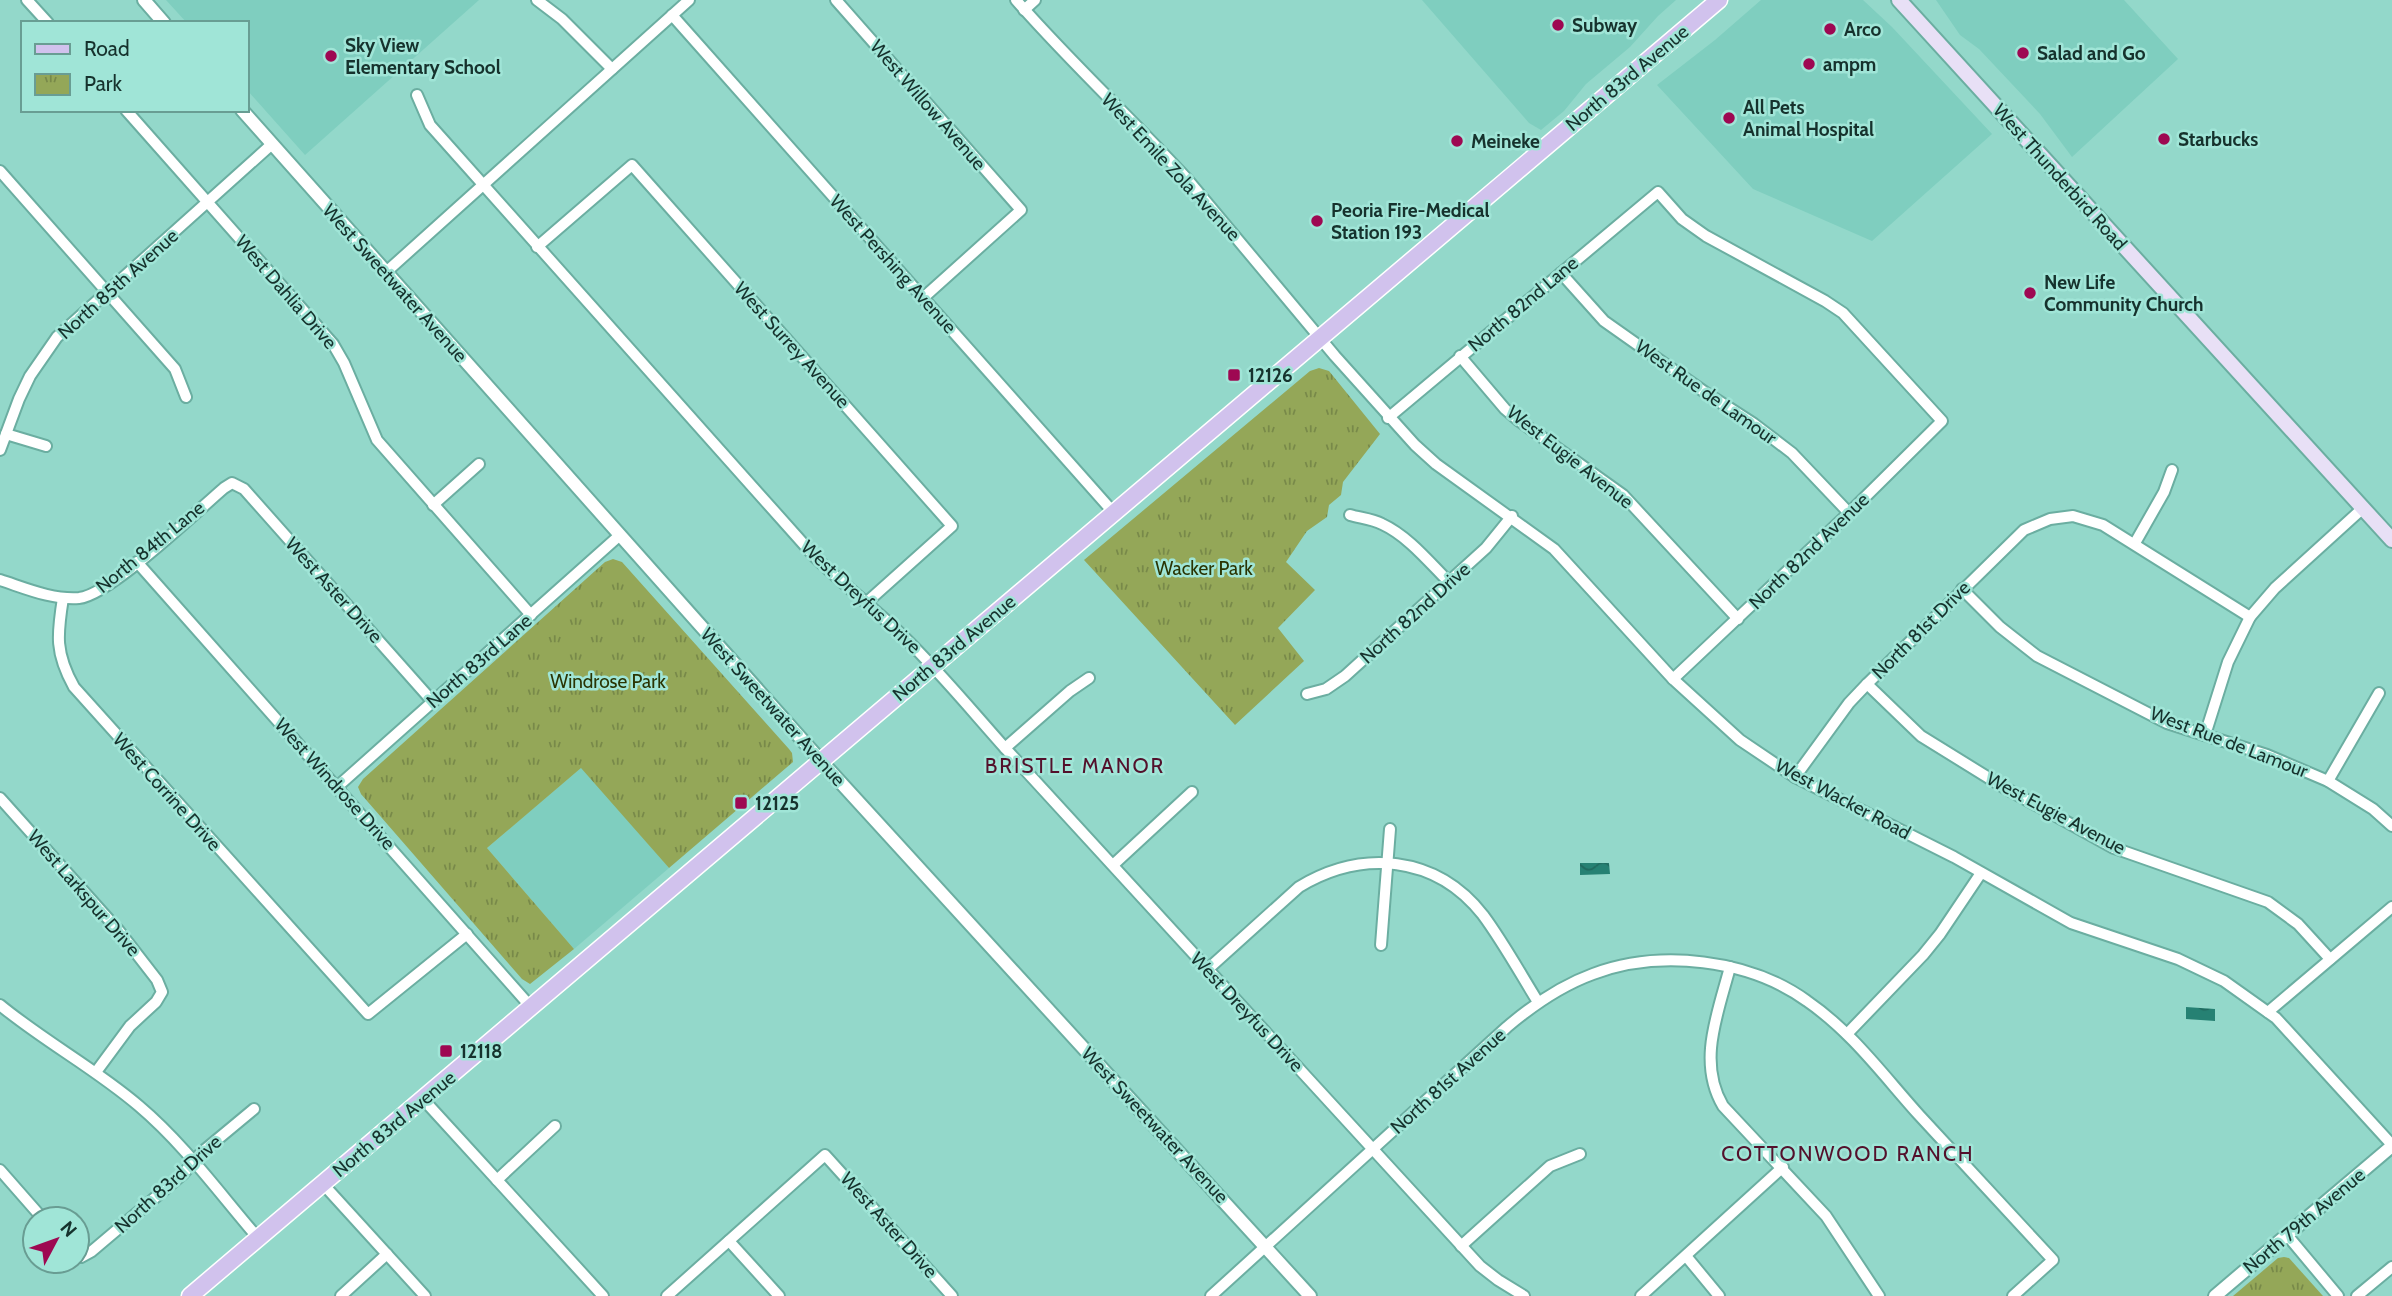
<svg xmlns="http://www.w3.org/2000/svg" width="2392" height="1296" font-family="Cabin,sans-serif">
<defs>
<pattern id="park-tufts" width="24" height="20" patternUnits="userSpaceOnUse" patternTransform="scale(1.75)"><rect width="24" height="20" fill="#94a758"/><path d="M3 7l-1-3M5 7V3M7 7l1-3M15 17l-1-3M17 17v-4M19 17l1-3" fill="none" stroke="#788949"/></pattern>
<pattern id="water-waves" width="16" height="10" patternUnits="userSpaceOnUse" patternTransform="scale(1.75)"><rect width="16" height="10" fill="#268173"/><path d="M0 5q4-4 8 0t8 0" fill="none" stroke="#206a5f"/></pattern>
</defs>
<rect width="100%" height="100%" fill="#93d8ca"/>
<g fill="#7fcebf">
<polygon points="166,0 479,0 305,155 247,90 247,23 187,23"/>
<polygon points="1422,0 1676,0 1658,16 1630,47 1586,84 1564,111 1541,130 1529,123"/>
<polygon points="1761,0 1863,0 1892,27 1992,134 1872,241 1753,189 1657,85 1715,40"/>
<polygon points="1936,0 2124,0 2178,59 2072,157 2040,114 1979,49 1960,35"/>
<polygon points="582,767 669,868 574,949 487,848"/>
</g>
<g fill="url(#park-tufts)">
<polygon points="1319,368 1329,371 1380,434 1343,482 1341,495 1329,505 1327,517 1307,531 1286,562 1315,590 1278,628 1304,661 1235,725 1084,560 1310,371"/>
<polygon points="613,559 622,562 789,749 792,753 793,762 669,868 581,768 487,848 574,949 530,984 522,979 361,794 358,787 363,779 605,562"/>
<polygon points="2284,1257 2289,1258 2323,1296 2233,1296 2278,1258"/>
</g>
<g fill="url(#water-waves)">
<polygon points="1580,863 1609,863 1610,874 1580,875"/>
<polygon points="2186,1007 2215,1009 2215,1021 2186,1019"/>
</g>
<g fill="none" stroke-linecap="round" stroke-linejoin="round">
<g stroke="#6baea1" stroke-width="14">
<g id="minor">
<polyline points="27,0 48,23"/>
<polyline points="537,0 562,19 612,69"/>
<polyline points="836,0 1021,210 923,298"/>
<path d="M1016,0C1070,62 1131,118 1187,179L1335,356L1415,445L1436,464L1554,549L1673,679L1740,740L1795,777L1954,857L2071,923L2178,959L2224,981L2276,1018L2392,1145"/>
<polyline points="1024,10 1035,0"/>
<polyline points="672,15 1114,513"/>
<path d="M417,95L430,125L816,558C845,586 876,610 904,637C940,672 972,711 1005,748L1480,1266L1498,1280L1524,1296"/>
<polyline points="126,110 333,344 344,363 377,440 531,615"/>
<polyline points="0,171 175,369 186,397"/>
<polyline points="537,247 632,165 952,526 866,603"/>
<polyline points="385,273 689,0"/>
<polyline points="1561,273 1604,321 1706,393 1754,424 1792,453 1849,513"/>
<polyline points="1460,356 1505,409 1518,420 1623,495 1738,619"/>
<polyline points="1388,418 1658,192 1682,219 1706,236 1825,301 1843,313 1942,421 1849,513 1673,679"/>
<polyline points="6,434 46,446"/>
<polyline points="0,450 19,399 30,376 57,337 272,144"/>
<polyline points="433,505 479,464"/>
<path d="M1350,515C1360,518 1372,519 1382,524C1408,536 1429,562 1449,582"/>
<polyline points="2135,543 2164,492 2172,470"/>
<polyline points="137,562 531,1007"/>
<path d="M0,580C25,588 52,600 79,598C110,595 196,512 224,488L232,483L244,489L433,702"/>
<polyline points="1962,589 2000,627 2037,656 2167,723 2267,755 2328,781 2373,809 2392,826"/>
<path d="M63,598C57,635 55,653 74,687L368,1014L467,934"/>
<polyline points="1867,684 1921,736 2005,788 2114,848 2268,902 2298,924 2330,959"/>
<polyline points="1307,694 1326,689 1345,676 1486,548 1512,516"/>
<polyline points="2205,735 2228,662 2250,617 2275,588 2363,508"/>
<polyline points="1005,748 1070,691 1089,678"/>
<polyline points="1795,777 1849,703 1867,684 2024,530 2050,519 2073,516 2103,525 2250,617"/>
<polyline points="2328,781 2379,693"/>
<polyline points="337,787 620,535"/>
<polyline points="0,798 119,931 157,980 162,992 156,1002 130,1026 96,1072"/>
<polyline points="1113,865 1192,792"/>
<polyline points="1381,945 1390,829"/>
<path d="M1730,967C1718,1013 1697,1062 1723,1106L1826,1216L1879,1296"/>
<path d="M1208,969L1299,887C1362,849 1436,855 1483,915C1503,942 1520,973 1538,1002"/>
<path d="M0,1005C45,1042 96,1069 139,1106C184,1144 220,1194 258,1238"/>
<polyline points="2268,1012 2392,907"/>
<polyline points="1847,1034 1923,955 1940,934 1981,873"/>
<polyline points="423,1099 603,1296"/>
<polyline points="0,1170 43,1219"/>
<polyline points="497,1180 555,1126"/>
<polyline points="323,1184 425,1296"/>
<polyline points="2287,1235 2338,1296"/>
<polyline points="729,1241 779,1296"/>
<polyline points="1461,1246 1550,1166 1580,1154"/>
<polyline points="77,1255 81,1257 92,1251 183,1174 201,1153 254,1109"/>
<polyline points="1686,1256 1719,1296"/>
<polyline points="341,1296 387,1254"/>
<polyline points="667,1296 825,1155 952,1296"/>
<path d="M1211,1296L1507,1027C1533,1005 1560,986 1593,974C1660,949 1749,959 1807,1001C1852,1032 1883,1075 1919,1115C1963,1163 2008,1211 2053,1260L2013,1296"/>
<polyline points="1641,1296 1783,1167"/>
<polyline points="2357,1296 2392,1267"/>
</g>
</g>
<g stroke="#6baea1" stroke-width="16">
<g id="tertiary">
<polyline points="144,0 164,23"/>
<polyline points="242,110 821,761 1310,1296"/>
<polyline points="2215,1296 2392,1146"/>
</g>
</g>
<g stroke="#6baea1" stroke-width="18">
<polyline id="secondary" points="1899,0 2392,540"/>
</g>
<g stroke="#fff" stroke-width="19">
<polyline id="primary" points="190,1296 1719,0"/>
</g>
<use href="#minor" stroke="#fff" stroke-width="10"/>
<use href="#tertiary" stroke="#fff" stroke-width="12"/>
<use href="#secondary" stroke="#e8e0f6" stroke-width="14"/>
<use href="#primary" stroke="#d1c2ed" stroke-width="16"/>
</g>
<g fill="#9e0852" stroke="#a0e5d7" stroke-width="2.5">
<circle cx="1558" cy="25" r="7"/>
<circle cx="1830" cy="29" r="7"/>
<circle cx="2023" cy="53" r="7"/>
<circle cx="331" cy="56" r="7"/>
<circle cx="1809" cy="64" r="7"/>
<circle cx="1729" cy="118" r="7"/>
<circle cx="2164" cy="139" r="7"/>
<circle cx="1457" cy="141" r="7"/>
<circle cx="1317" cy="221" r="7"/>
<circle cx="2030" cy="293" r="7"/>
<rect x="1227" y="368" width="14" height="14" rx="3.5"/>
<rect x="734" y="796" width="14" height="14" rx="3.5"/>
<rect x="439" y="1044" width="14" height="14" rx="3.5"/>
</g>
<g text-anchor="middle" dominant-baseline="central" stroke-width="5" stroke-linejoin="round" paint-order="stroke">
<g font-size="19" font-weight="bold" fill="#16322d" stroke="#a0e5d7" text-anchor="start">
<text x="1572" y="25">Subway</text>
<text x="1844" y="29">Arco</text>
<text x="345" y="45">Sky View<tspan x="345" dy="22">Elementary School</tspan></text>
<text x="2037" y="53">Salad and Go</text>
<text x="1823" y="64">ampm</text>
<text x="1743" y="107">All Pets<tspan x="1743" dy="22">Animal Hospital</tspan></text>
<text x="2178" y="139">Starbucks</text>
<text x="1471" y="141">Meineke</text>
<text x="1331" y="210">Peoria Fire-Medical<tspan x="1331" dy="22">Station 193</tspan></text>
<text x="2044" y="282">New Life<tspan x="2044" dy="22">Community Church</tspan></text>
<text x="1248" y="375">12126</text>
<text x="755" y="803">12125</text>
<text x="460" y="1051">12118</text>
</g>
<g font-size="19" fill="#16322d" stroke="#a0e5d7">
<text transform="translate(1627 78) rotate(-40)">North 83rd Avenue</text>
<text transform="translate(928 105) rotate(49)">West Willow Avenue</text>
<text transform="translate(1171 167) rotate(47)">West Emile Zola Avenue</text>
<text transform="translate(2060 177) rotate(48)">West Thunderbird Road</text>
<text transform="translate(893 264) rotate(48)">West Pershing Avenue</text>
<text transform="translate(395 283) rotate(48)">West Sweetwater Avenue</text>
<text transform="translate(118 284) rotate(-42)">North 85th Avenue</text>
<text transform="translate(286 292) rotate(49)">West Dahlia Drive</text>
<text transform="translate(1523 304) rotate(-40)">North 82nd Lane</text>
<text transform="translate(792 345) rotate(48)">West Surrey Avenue</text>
<text transform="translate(1706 392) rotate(35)">West Rue de Lamour</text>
<text transform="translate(1570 457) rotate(38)">West Eugie Avenue</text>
<text transform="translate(150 547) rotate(-39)">North 84th Lane</text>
<text transform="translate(1809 551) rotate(-44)">North 82nd Avenue</text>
<text transform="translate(334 590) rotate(48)">West Aster Drive</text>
<text transform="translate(861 597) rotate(43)">West Dreyfus Drive</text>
<text transform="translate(1415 613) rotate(-42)">North 82nd Drive</text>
<text transform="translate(1921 630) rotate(-45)">North 81st Drive</text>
<text transform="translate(954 648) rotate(-40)">North 83rd Avenue</text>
<text transform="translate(479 661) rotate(-41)">North 83rd Lane</text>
<text transform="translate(773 707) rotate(48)">West Sweetwater Avenue</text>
<text transform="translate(2229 742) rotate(21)">West Rue de Lamour</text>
<text transform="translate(335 784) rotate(48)">West Windrose Drive</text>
<text transform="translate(167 792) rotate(48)">West Corrine Drive</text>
<text transform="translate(1843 799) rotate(28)">West Wacker Road</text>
<text transform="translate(2056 813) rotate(28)">West Eugie Avenue</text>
<text transform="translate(84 893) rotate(49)">West Larkspur Drive</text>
<text transform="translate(1247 1012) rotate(47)">West Dreyfus Drive</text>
<text transform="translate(1448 1081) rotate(-42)">North 81st Avenue</text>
<text transform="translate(394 1124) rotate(-40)">North 83rd Avenue</text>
<text transform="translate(1155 1125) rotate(47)">West Sweetwater Avenue</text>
<text transform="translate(168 1184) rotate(-42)">North 83rd Drive</text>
<text transform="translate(2304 1221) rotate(-40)">North 79th Avenue</text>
<text transform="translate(889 1225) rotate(48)">West Aster Drive</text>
</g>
<g font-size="19" fill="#2a3403" stroke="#a0e5d7">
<text x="1204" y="568">Wacker Park</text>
<text x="608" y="681">Windrose Park</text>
</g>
<g font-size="21" letter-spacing="2" fill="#53102b" stroke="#a0e5d7">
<text x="1075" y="765">BRISTLE MANOR</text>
<text x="1848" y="1153">COTTONWOOD RANCH</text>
</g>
</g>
<rect x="21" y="21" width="228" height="91" fill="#a0e5d7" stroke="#699d93" stroke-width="2"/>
<rect x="35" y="44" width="35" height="10" fill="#d1c2ed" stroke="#699d93" stroke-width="2"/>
<text x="84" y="56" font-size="21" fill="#16322d">Road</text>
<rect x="35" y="74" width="35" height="21" fill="url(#park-tufts)" stroke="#699d93" stroke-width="2"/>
<text x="84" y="91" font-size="21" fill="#16322d">Park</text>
<g transform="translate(56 1240) rotate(49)"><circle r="33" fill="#a0e5d7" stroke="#699d93" stroke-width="2"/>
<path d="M0-5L12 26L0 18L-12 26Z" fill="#9e0852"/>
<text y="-10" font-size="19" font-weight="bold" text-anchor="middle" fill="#16322d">N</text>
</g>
</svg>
